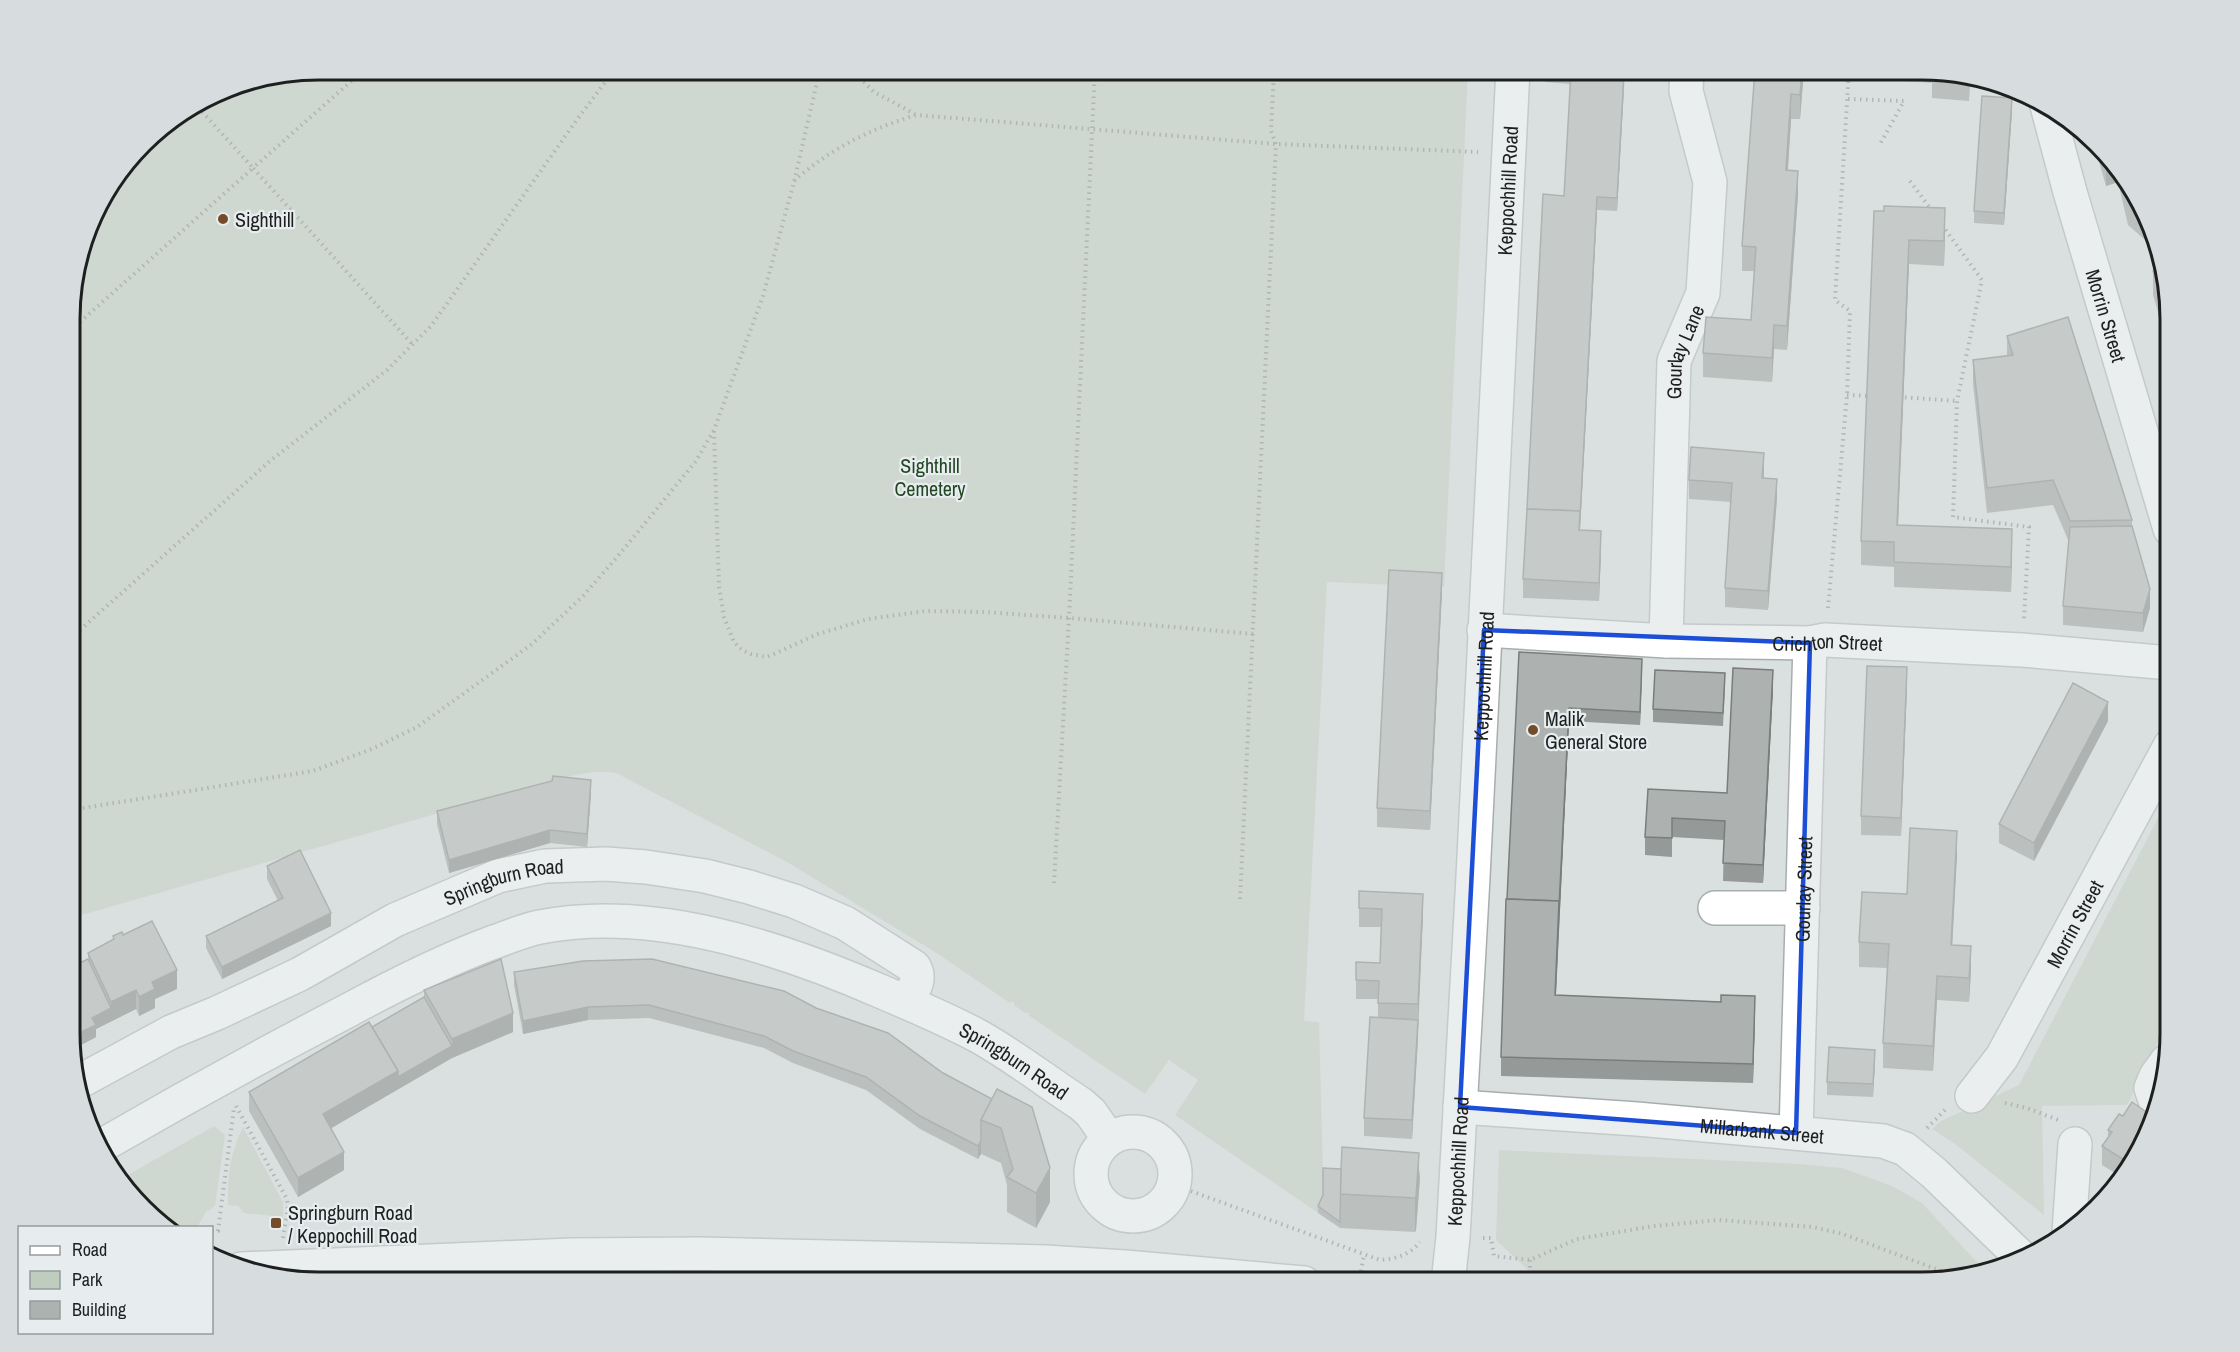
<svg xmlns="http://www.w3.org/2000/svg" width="2240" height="1352" font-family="'Archivo Narrow',sans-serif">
<rect width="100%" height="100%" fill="#dae0e0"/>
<g fill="#becdbd">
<path d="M318,69H1468L1444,587L1327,582L1304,1021L1319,1022L1323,1175V1201L1318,1213L1175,1115L1198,1080L1169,1060L1145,1094L1028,1015L1029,1013H1025L1014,1005L1015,1003L1012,1001L1010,1003L935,952L787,862L616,773C590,768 562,779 537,785L71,918V286L95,208L154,131L223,88Z"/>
<polygon points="2170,795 2170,1018 2127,1105 2042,1106 2044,1215 1955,1144 1932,1129 1941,1121 2019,1085"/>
<polygon points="214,1126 225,1135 215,1206 206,1212 197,1227 170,1227 119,1180"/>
<path d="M243,1127L283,1202V1217L244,1213L238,1206L228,1205C228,1172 229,1157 243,1127Z"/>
<polygon points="1499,1150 1799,1164 1842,1168 1892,1186 1922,1203 1983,1269 1938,1282 1542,1283 1496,1240"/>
</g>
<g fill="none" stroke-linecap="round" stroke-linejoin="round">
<g stroke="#a8aeae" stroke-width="36">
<g id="minor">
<path id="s1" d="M2046,102L2070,192L2170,529"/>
<path id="s2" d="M1484,630L1666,641L1810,643L1825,640L2022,650L2170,663"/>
<path id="s3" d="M1666,641L1674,361L1703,293L1710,182L1686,91L1687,69"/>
<polyline points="1715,908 1803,908"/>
<path id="s4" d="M77,1083L171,1032L217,1013L300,974L395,920L498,876L545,866L606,864L646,867L705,876L749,887L794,901L845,923L914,967C922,980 913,990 906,1002"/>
<path id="s5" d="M1972,1096L2002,1057L2170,746"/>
<polyline points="2155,1100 2151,1088 2156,1076 2167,1061"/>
<path id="s6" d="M1460,1107L1637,1119L1883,1141L1905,1149L1934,1173L2021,1257"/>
<circle cx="1133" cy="1174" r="42"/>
<path id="s7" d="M1796,1133L1810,643"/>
<path id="s8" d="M101,1146C182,1099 264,1054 347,1011C395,985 442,961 494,942C509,937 524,930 540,927C652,905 778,947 880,991C913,1005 946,1019 978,1036C1014,1056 1047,1082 1081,1104L1091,1113L1109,1139"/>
<polyline points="2069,1233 2075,1144"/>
<path id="s9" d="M1448,1283L1453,1237L1473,877L1513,69"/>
</g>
</g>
<g stroke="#a8aeae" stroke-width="36">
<polyline id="major" points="241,1269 571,1255 702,1254 1045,1262 1125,1267 1304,1283"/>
</g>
<g stroke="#7d8181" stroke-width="4" stroke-dasharray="1.5 4.5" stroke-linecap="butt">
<polyline points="365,69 253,168 413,345"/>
<polyline points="851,69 874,92 915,114"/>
<polyline points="1848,99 1904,101 1880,144"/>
<path d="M794,181C830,149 870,129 916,115L1276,144L1478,152"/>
<polyline points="1910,181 1933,212"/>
<polyline points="1942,225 1982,280 1957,401 1953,517 2029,527 2024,619"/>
<polyline points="71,330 253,168 196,105"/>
<polyline points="1847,395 1870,396"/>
<polyline points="1899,397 1957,401"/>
<polyline points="714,431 719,587 724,617 734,642 742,650 751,654 767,657 818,634 868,619 925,611 985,612 1069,618 1254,634"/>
<polyline points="1828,608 1847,395 1850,311 1835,300 1849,69"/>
<polyline points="71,638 270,461 387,370 431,326 576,121 615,69"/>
<polyline points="71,810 313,771 372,749 417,727 499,668 532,644 584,595 623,550 696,461 714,430 763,296 794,182 820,69"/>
<polyline points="1054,883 1069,618 1095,69"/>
<polyline points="1240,899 1276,144 1271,131 1274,69"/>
<polyline points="2005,1103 2027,1108 2058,1120"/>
<polyline points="236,1106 287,1199 288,1207 283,1238"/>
<polyline points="1927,1128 1945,1110"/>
<path d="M1174,1185L1380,1260C1395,1259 1410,1255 1420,1242"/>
<polyline points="212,1232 218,1231 234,1108"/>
<polyline points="1483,1238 1491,1238 1494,1256 1530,1260 1577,1239 1654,1226 1719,1220 1813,1227 1843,1234 1957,1277"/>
<polyline points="1530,1260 1530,1283"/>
<polyline points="1359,1283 1364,1254"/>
</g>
<use href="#minor" stroke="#fff" stroke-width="33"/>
<use href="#major" stroke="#fff" stroke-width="33"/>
</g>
<g fill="#959997">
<polygon points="1545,69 1598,69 1598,72 1624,87 1617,211 1597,210 1580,530 1601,550 1599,601 1523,598 1523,579 1564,196 1570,84 1545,82"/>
<polygon points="1755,69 1804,69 1800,119 1791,119 1788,170 1798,195 1787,350 1774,349 1772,382 1703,377 1703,353 1751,320 1754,271 1742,271 1742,246"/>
<polygon points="1874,69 1922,69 1970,75 1969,101 1932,98 1932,83 1874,79"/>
<polygon points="2012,111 2004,225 1974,223 1974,211"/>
<polygon points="2095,148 2129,180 2158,238 2161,254 2128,225 2118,182 2106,186"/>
<polygon points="1874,211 1945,233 1944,266 1909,264 1898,525 2012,554 2011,592 1894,587 1894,567 1861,565 1861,541"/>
<polygon points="2153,271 2170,301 2170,353 2153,295"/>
<polygon points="2007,336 2132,520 2132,526 2150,608 2143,632 2063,625 2063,606 2069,542 2053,505 1987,513 1973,384 1973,360 2007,356"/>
<polygon points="1764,472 1764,478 1777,498 1768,610 1725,607 1725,588 1731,502 1689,499 1689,480"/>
<polygon points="1442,591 1430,830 1377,827 1377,808"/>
<polygon points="1519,652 1642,671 1640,725 1569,721 1556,995 1755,1015 1753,1083 1501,1076 1501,1057"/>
<polygon points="1725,686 1723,726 1653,722 1653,709"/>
<polygon points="1907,686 1901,836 1861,835 1861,816"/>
<polygon points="1773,689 1763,883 1723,881 1724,840 1672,837 1672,857 1645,855 1645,837 1648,789 1727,793"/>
<polygon points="2108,721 2034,861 1999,843 1999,824"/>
<polygon points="591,793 587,847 550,843 449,873 437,824 437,811"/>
<polygon points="1957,855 1952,945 1971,970 1969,1002 1937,1000 1933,1071 1883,1068 1883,1043 1887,968 1859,967 1859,942 1907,894"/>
<polygon points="267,866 331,926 222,979 206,948 206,936 278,901 267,879"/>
<polygon points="1359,891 1423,913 1418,1038 1412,1139 1364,1136 1364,1118 1378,1017 1378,999 1356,999 1356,980 1380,963 1381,927 1359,927"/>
<polygon points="123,935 177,989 155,999 155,1008 139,1016 136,1009 96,1029 96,1037 81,1045 78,1038 71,1041 88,959 88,953 113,940 113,936"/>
<polygon points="514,972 943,1073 992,1099 1050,1202 1036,1228 1007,1212 1007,1185 1001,1163 981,1154 978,1159 920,1129 866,1090 793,1063 764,1048 649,1018 588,1020 523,1034 514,985"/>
<polygon points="424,990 513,1032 452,1058 331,1128 344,1170 298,1197 249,1111 249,1092 372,1027 424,997"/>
<polygon points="2170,1049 2164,1070 2164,1056"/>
<polygon points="1875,1062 1873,1097 1827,1095 1827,1082"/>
<polygon points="2119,1114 2137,1159 2123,1178 2102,1165 2102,1146 2108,1137 2108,1130"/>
<polygon points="1341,1169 1419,1170 1420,1177 1416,1230 1415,1232 1340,1228 1318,1213 1318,1206"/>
</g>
<g fill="#797d7b">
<polygon points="1802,69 1804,69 1800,119 1800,95"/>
<polygon points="1624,74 1624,87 1617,211 1617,198"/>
<polygon points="1969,75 1970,75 1969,101"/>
<polygon points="1791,94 1791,119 1786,194 1786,170"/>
<polygon points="2012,98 2012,111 2004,225 2004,213"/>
<polygon points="2113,165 2118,170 2118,182 2106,186 2106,167"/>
<polygon points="1798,171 1798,195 1787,350 1787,326"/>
<polygon points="1597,197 1597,210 1579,549 1579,530"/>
<polygon points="1945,208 1945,233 1944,266 1944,241"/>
<polygon points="1909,240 1909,264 1897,549 1897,525"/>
<polygon points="1774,325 1774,349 1772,382 1772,358"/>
<polygon points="1764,453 1764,472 1762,497 1762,478"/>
<polygon points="1777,479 1777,498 1768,610 1768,591"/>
<polygon points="2012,529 2012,554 2011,592 2011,567"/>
<polygon points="1601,531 1601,550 1599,601 1599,583"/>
<polygon points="1442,573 1442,591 1430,830 1430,811"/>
<polygon points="2150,589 2150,608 2143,632 2143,613"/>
<polygon points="1642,659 1642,671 1640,725 1640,712"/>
<polygon points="1907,667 1907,686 1901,836 1901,818"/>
<polygon points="1773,670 1773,689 1763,883 1763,865"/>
<polygon points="2108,702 2108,721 2034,861 2034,843"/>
<polygon points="1569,708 1569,721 1555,1014 1559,901"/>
<polygon points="591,780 591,793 587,847 587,834"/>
<polygon points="550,830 550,843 449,873 449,860"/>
<polygon points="1957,831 1957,855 1951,969 1951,945"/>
<polygon points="1423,894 1423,913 1418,1023 1418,1004"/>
<polygon points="331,913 331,926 222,979 222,967"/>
<polygon points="1971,946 1971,970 1969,1002 1969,978"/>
<polygon points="177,970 177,989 155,999 155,1008 139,1016 139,997 152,982"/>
<polygon points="1937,976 1937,1000 1933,1071 1933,1046"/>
<polygon points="136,990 136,1009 96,1029 96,1037 81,1045 81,1032 92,1018 111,1008 111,1002"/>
<polygon points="1755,996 1755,1015 1753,1083 1753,1064"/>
<polygon points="588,1007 588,1020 523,1034 523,1021"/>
<polygon points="513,1013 513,1032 452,1058 323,1133 323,1114 398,1071 452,1046 452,1039"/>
<polygon points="1418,1020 1418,1038 1412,1139 1412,1120"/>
<polygon points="78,1025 78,1038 71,1041 71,1028"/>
<polygon points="1875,1050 1875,1062 1873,1097 1873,1084"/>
<polygon points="981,1141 981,1154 978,1159 978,1146"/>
<polygon points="344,1152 344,1170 298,1197 298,1178"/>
<polygon points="1419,1153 1419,1181 1420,1170 1420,1177 1416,1230 1415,1232 1415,1198"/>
<polygon points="1050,1168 1050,1202 1036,1228 1036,1193"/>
</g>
<g fill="#adb2b0" stroke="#797d7b" stroke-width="1.5">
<polygon points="1755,69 1802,69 1800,95 1791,94 1786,170 1798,171 1787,326 1774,325 1772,358 1703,353 1706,317 1751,320 1756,247 1742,246"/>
<polygon points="1933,70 1969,75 1969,82 1932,80"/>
<polygon points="1571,71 1624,74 1617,198 1597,197 1580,517 1580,511 1527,509 1543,194 1564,196"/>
<polygon points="1982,96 2012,98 2004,213 1974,211"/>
<polygon points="2103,155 2113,165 2106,167"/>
<polygon points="2122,173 2129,180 2148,218 2128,200"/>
<polygon points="1884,206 1945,208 1944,241 1909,240 1897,525 2012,529 2011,567 1894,562 1894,542 1861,541 1874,211 1884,211"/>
<polygon points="2162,260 2170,301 2170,328 2153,271"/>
<polygon points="2068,317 2132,520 2070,521 2053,480 1987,488 1973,360 2013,355 2007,336"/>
<polygon points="1691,447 1764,453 1762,478 1777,479 1768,591 1725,588 1732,483 1689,480"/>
<polygon points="1527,509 1580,511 1579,530 1601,531 1599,583 1523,579"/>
<polygon points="2132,526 2150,589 2143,613 2063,606 2070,527"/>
<polygon points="1389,570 1442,573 1430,811 1377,808"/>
<polygon points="1519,652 1642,659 1640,712 1569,708 1559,907 1559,901 1507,899"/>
<polygon points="1867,666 1907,667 1901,818 1861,816"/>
<polygon points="1733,668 1773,670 1763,865 1723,863 1725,821 1672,818 1672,838 1645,837 1648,789 1727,793"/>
<polygon points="1655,670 1725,673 1723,713 1653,709"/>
<polygon points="2073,683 2108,702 2034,843 1999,824"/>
<polygon points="553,776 591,780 587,834 550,830 449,860 437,811 552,781"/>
<polygon points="1910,828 1957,831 1951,945 1971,946 1969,978 1937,976 1933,1046 1883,1043 1889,944 1859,942 1862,892 1907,894"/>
<polygon points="300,850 331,913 222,967 206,936 283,898 267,866"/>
<polygon points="1359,891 1423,894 1418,1004 1378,1003 1379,981 1356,980 1356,962 1380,963 1382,909 1359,908"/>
<polygon points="1506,899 1559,901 1555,995 1721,1002 1721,995 1755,996 1753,1064 1501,1057"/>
<polygon points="152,921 177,970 152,982 155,989 139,997 136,990 111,1002 88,953 114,939 113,936 122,932 123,935"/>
<polygon points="88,959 111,1008 92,1018 96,1025 81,1032 78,1025 71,1028 71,967"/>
<polygon points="501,959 513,1013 452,1039 424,990"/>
<polygon points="652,959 784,991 816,1008 888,1033 943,1073 992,1099 981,1120 981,1141 978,1146 920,1116 866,1077 793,1051 764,1036 649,1005 588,1007 523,1021 514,972 583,961"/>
<polygon points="424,997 452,1046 398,1077 398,1071 372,1027"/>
<polygon points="1370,1017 1418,1020 1412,1120 1364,1118"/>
<polygon points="369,1022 398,1071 323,1114 344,1152 298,1178 249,1092"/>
<polygon points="1829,1047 1875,1050 1873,1084 1827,1082"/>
<polygon points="2170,1049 2170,1050 2168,1059 2164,1056"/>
<polygon points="997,1089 1032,1107 1050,1168 1036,1193 1007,1177 1013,1169 1001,1128 981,1120"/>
<polygon points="2132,1102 2151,1115 2137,1159 2132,1165 2102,1146 2112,1132 2108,1130 2119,1114 2123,1116"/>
<polygon points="1342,1147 1419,1153 1416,1196 1415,1198 1340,1194"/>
<polygon points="1323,1168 1341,1169 1340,1222 1318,1206 1323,1195"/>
</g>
<path d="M0 0H2240V1352H0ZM1484,630L1810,643L1796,1133L1460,1107Z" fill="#dae0e0" fill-opacity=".55" fill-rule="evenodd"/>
<path fill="none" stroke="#1d4ed8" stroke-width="4.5" stroke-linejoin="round" d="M1484,630L1810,643L1796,1133L1460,1107Z"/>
<g fill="#734d2a" stroke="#e7edee" stroke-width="2">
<circle cx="223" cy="219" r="6"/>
<circle cx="1533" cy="730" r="6"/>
<rect x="270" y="1217" width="12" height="12" rx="3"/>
</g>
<g text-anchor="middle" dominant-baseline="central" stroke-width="4.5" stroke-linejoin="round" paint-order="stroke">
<g font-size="20" fill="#1e2020" stroke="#e7edee">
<text stroke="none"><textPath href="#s9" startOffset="1094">Keppochhill Road</textPath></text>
<text stroke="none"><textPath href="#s1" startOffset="222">Morrin Street</textPath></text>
<text stroke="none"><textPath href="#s3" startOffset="291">Gourlay Lane</textPath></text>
<text stroke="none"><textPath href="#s2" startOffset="344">Crichton Street</textPath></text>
<text stroke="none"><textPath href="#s9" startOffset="608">Keppochhill Road</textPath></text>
<text stroke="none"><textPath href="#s4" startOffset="474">Springburn Road</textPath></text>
<text stroke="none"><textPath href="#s7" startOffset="244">Gourlay Street</textPath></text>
<text stroke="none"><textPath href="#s5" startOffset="201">Morrin Street</textPath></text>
<text stroke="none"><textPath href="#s8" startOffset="994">Springburn Road</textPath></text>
<text stroke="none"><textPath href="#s6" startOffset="303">Millarbank Street</textPath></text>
<text stroke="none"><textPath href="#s9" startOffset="122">Keppochhill Road</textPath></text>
</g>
<g font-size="20" fill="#1e2020" stroke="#e7edee" text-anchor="start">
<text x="235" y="219">Sighthill</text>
<text x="1545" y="718">Malik<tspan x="1545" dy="23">General Store</tspan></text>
<text x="288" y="1212">Springburn Road<tspan x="288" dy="23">/ Keppochill Road</tspan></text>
</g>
<g font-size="20" fill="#224522" stroke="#e7edee">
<text x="930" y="465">Sighthill<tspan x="930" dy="23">Cemetery</tspan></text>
</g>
</g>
<path d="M0 0H2240V1352H0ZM319 80H1921A239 239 0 0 1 2160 319V1033A239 239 0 0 1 1921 1272H319A239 239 0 0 1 80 1033V319A239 239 0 0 1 319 80Z" fill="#d7ddde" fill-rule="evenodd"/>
<path fill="none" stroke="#1e2020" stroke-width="3" d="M319 80H1921A239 239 0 0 1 2160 319V1033A239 239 0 0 1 1921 1272H319A239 239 0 0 1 80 1033V319A239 239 0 0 1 319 80Z"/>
<rect x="18" y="1226" width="195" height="108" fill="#e7edee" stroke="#979b9c" stroke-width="1.5"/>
<rect x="30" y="1246" width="30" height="9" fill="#ffffff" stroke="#979b9c" stroke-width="1.5"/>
<text x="72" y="1256" font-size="18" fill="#1e2020">Road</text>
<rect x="30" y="1271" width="30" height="18" fill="#becdbd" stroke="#979b9c" stroke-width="1.5"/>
<text x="72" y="1286" font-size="18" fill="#1e2020">Park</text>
<rect x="30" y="1301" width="30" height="18" fill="#adb2b0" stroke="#979b9c" stroke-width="1.5"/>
<text x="72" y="1316" font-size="18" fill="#1e2020">Building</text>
</svg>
